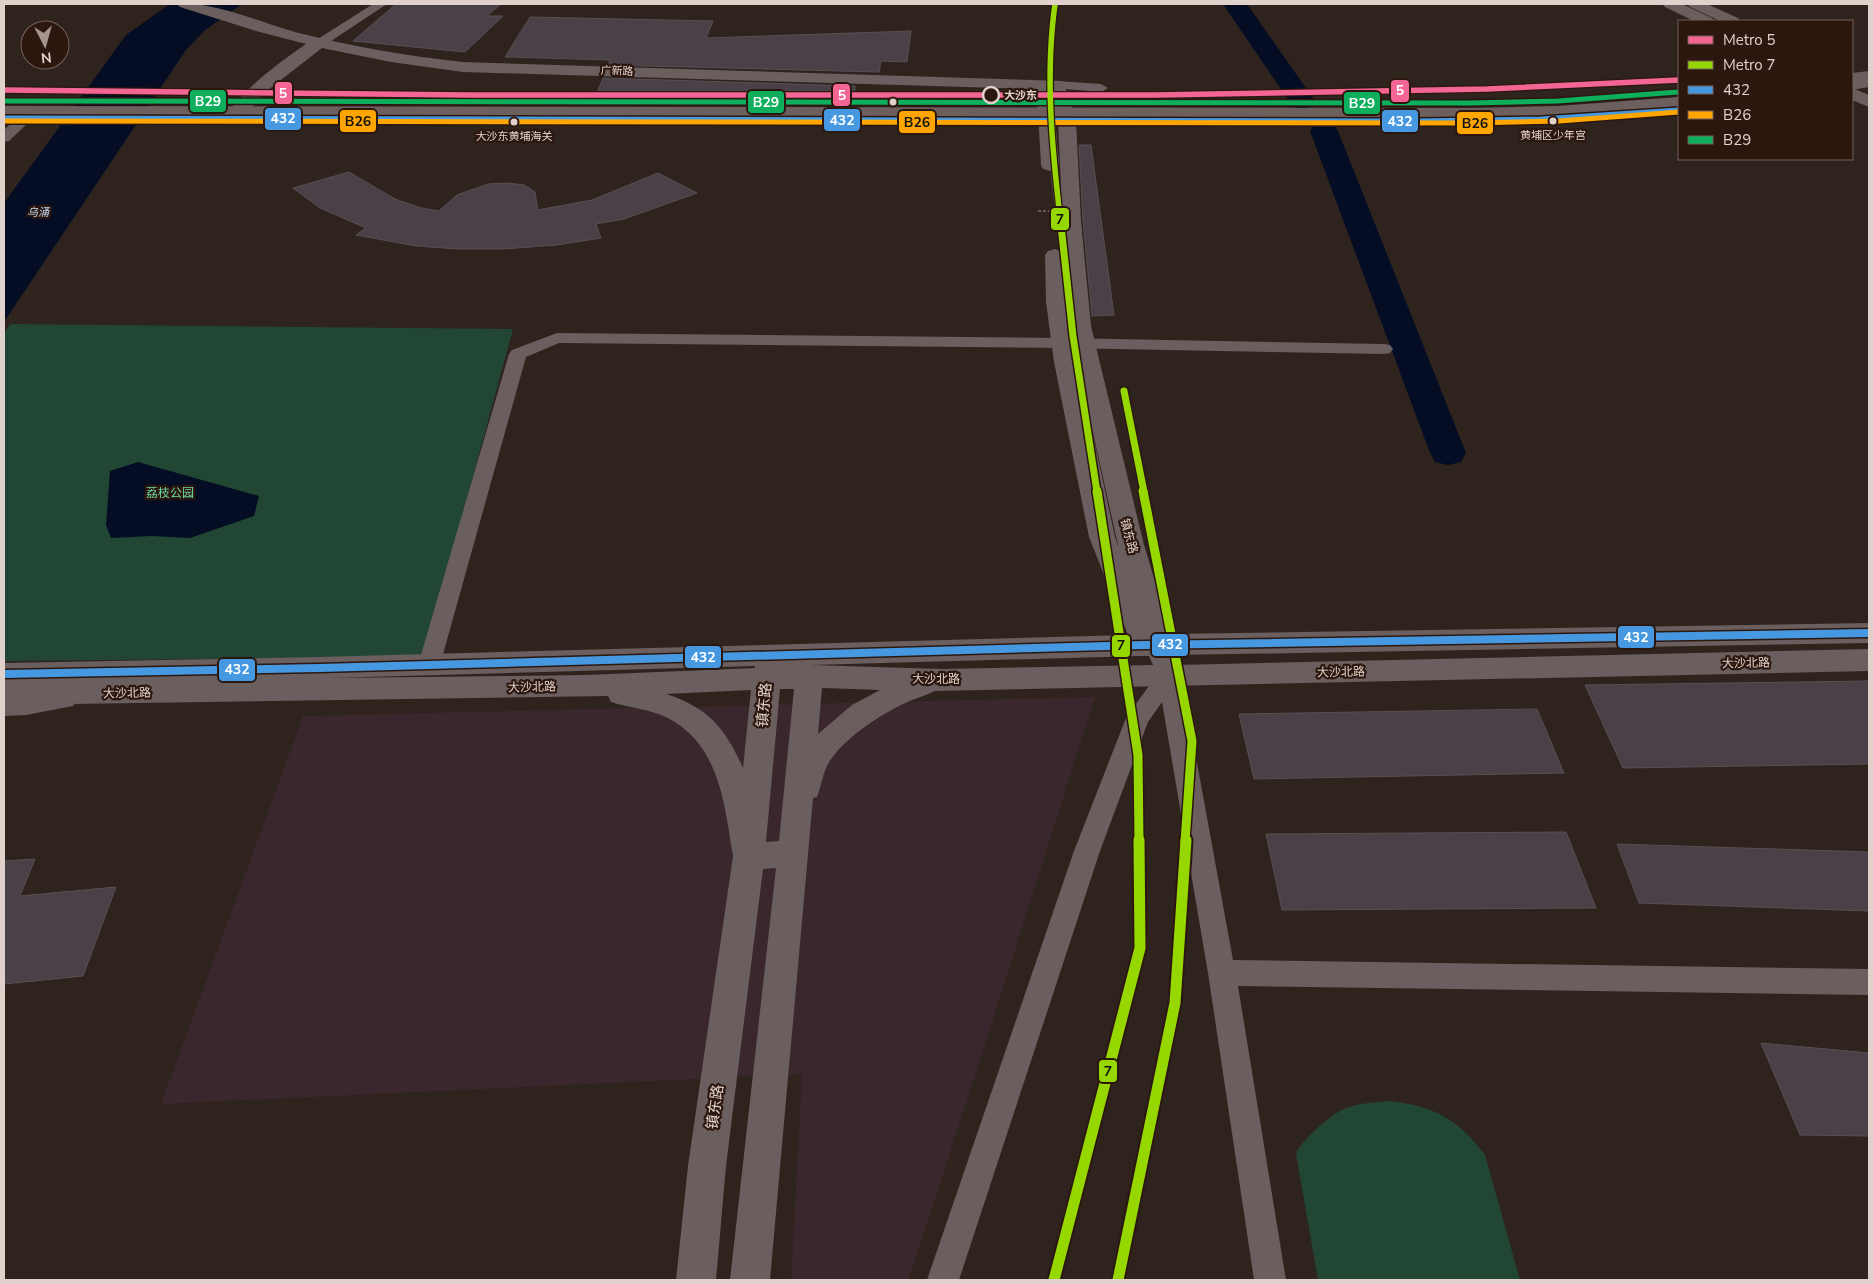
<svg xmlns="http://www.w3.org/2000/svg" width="1873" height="1284" font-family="'Nunito Sans','Noto Sans SC',sans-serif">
<rect width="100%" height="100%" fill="#2f231e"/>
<polygon fill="#39272d" points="1095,697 973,1083 908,1280 791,1280 802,1074 161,1104 303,716"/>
<g fill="#214634">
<polygon points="10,324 513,329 424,657 4,661 4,334"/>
<path d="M1391,1101C1435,1107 1457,1118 1485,1155L1520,1280H1318L1296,1154C1300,1142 1331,1114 1344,1109C1359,1103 1375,1102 1391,1101Z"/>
</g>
<g fill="#040d23">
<polygon points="170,4 242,4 204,31 186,50 4,322 4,203 126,35"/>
<polygon points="138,462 259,496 254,516 190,538 152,536 111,538 106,525 110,471"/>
</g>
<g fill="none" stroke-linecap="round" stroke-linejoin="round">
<g fill="#040d23" fill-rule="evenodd">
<polygon points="1223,4 1247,4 1315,101 1311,107 1302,109 1293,107"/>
<polygon points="1324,123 1334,125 1338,131 1466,453 1461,462 1448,465 1435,462 1430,453 1310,131 1314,125"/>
</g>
</g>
<g fill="#4a4047" stroke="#575052">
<polygon points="396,4 501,4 487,16 503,16 465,52 353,41"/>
<polygon points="530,17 713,21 706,38 911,31 907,62 881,61 879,72 608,65 610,60 505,57"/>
<polygon points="603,78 855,86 854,98 595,98"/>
<polygon points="1079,145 1091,145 1114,315 1092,316 1083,221"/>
<polygon points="1058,170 1062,250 1060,249 1051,173"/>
<polygon points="349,172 395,199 421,208 439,211 457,195 488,184 507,183 524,185 535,192 538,210 592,200 658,173 697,193 624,219 596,224 601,238 557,245 504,249 458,249 416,246 356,235 366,228 320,208 293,188"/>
<polygon points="1869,681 1869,764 1623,768 1585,685"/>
<polygon points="1537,709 1564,773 1254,779 1239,714"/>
<polygon points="1566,832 1596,908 1282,910 1266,834"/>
<polygon points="1617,844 1869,852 1869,911 1639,903"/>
<polygon points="35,859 20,896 116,887 83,976 4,984 4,861"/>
<polygon points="1761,1043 1869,1053 1869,1136 1800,1135"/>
</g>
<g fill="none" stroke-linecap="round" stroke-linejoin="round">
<polyline stroke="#675d5b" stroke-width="2" stroke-dasharray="3 2" stroke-linecap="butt" points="1038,211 1050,211"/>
<g fill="#6a5e5e" fill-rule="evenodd">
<polygon points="373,4 387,4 325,45 320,46 313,42"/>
<polygon points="1057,81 1101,84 1108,88 1101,92 1052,88 1050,85"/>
<polygon points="25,114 30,115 32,118 30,121 9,141 4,142 4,130 20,115"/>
<polygon points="557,333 1062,338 1384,344 1390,345 1393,349 1390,353 1384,354 1062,348 559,343 526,357 440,665 437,671 429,674 421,671 418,665 509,354 512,350"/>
<polygon points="1169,666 1177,669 1181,675 1233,960 1869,969 1869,995 1238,986 1286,1280 1254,1280 1208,973 1162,702 1148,722 1100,851 959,1280 927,1280 1074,851 1126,718 1161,669"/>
<polygon points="65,691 73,694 77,700 73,706 26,715 4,716 4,698"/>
</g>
<g fill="#6a5e5e" fill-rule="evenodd">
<path d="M177,4C215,1 258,22 295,32C349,46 406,56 463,62L1063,81L1076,120L1081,221L1091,326L1144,545L1171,634L1869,623V643L1177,655L1179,662L1177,665L1869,649V671L935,691C925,696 913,699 903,704C878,716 838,742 826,768C822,777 821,787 817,797L813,798L770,1280H730L776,868L763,869L726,1166L716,1280H676L688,1166L733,856C724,803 720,744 666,717C649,709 629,708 611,702L608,696L4,705V663L319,657L1128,635L1089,537L1054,362L1046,302L1045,255L1048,251L1055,249L1064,253L1058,120L1054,106L1059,165L1057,169L1050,171L1043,169L1041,165L1038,112L1033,89L463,72L391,62L322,48L268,90L238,123L232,124L226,123L223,119C244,88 276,65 306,44L256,31L180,7ZM1074,347L1118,545V546L1115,537ZM1140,656H1149L1153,665L941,669L811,665ZM755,666V668L585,675L330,678ZM822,688L880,690L852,705L818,734ZM780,689H794L779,841L766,842ZM751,690L743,768C725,728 709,708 666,694Z"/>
<polygon points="1869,71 1869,81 1852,83 1852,73"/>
</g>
<g fill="#6e5f5f" fill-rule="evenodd">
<polygon points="1863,78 1869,79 1869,87 1852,90 1852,80"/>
<polygon points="1679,97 1679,107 1558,116 1471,118 4,116 4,106 1471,108 1558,106"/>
</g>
<g fill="#6c5e5c" fill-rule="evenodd">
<polygon points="1662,4 1682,4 1712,18 1714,21 1694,21 1665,7"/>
<polygon points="1687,4 1707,4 1738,18 1740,21 1720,21 1690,7"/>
<polygon points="1852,88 1869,95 1869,107 1852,100"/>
</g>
<g stroke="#2c170e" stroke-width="8">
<polyline id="bus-1-far1" points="4,118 1418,121 1541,119 1679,110"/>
</g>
<g stroke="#2c170e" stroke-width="11">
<polyline id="bus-1" points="4,674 319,668 1145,645 1869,633"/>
</g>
<g stroke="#2c170e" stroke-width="8">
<polyline id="bus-2" points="4,121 1471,123 1559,121 1679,112"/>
</g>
<g stroke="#2c170e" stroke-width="8">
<polyline id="bus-3" points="4,101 1471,103 1558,101 1678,92"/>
</g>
<use href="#bus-1-far1" stroke="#4699e1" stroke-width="5"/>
<use href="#bus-1" stroke="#4699e1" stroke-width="8"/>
<use href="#bus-2" stroke="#ffa500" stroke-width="5"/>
<use href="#bus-3" stroke="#0daf5c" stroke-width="5"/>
<g stroke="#2c170e" stroke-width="8">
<polyline id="metro-1" points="4,90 469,95 1156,95 1487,89 1679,80"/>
</g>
<g stroke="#2c170e" stroke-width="8">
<path id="metro-2-far3" d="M1055,4C1045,75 1052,147 1060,217"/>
</g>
<g stroke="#2c170e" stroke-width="10">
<g id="metro-2-far2">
<polyline points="1060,216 1073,336 1097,492"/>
<polyline points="1124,391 1144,492"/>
</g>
</g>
<g stroke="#2c170e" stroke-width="12">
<g id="metro-2-far1">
<polyline points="1097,491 1138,755 1139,842"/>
<polyline points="1143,491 1192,741 1185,842"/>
</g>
</g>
<g stroke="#2c170e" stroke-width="15">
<g id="metro-2">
<polyline points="1054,1280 1140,948 1139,840"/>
<polyline points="1118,1280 1175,1003 1186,840"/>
</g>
</g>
<use href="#metro-1" stroke="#f36693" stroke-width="5.5"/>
<use href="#metro-2-far3" stroke="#97d700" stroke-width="5.5"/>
<use href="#metro-2-far2" stroke="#97d700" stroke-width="7"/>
<use href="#metro-2-far1" stroke="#97d700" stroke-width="9"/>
<use href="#metro-2" stroke="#97d700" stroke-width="11"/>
</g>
<circle fill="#2c170e" stroke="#e1d1cb" stroke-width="2.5" cx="991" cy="95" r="8"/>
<g fill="#e1d1cb" stroke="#2c170e" stroke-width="2">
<circle cx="893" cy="102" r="4.5"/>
<circle cx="1553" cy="121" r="4.5"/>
<circle cx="514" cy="122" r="4.5"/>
</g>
<g text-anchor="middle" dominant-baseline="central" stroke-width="4.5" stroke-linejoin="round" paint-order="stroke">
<g font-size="11" fill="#e1d1cb" stroke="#2c170e">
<text transform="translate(617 71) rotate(2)">广新路</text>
</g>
<g font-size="11" font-weight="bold" fill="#e1d1cb" stroke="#2c170e" text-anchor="start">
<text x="1004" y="95">大沙东</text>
</g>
<g font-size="11" fill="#e1d1cb" stroke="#2c170e">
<text x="1553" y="135">黄埔区少年宫</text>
<text x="514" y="136">大沙东黄埔海关</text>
</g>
<g font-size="11" font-style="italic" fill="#c1dbfa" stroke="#2c170e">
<text x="38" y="212">乌涌</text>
</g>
<g font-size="12" fill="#69d9a5" stroke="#2c170e">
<text x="170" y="493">荔枝公园</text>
</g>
<g font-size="12" fill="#e1d1cb" stroke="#2c170e">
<text transform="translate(1129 536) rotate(75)">镇东路</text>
<text transform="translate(1746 663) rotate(-1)">大沙北路</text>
<text transform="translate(1341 672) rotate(-1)">大沙北路</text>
<text x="936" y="679">大沙北路</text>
<text transform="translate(532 687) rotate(-1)">大沙北路</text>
<text transform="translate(127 693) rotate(-1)">大沙北路</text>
</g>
<g font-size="15" fill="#e1d1cb" stroke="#2c170e">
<text transform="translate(764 705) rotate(-85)">镇东路</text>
<text transform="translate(715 1107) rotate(-82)">镇东路</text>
</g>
</g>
<g stroke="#2c170e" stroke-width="2">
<rect x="1390" y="79" width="20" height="24" rx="5" fill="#f36693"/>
<rect x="274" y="81" width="19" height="24" rx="5" fill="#f36693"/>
<rect x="832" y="83" width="19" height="24" rx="5" fill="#f36693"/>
<rect x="189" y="89" width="38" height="24" rx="5" fill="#0daf5c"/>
<rect x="747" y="90" width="38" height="24" rx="5" fill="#0daf5c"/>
<rect x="1343" y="91" width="38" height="24" rx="5" fill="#0daf5c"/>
<rect x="264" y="107" width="38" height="24" rx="5" fill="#4699e1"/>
<rect x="823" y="108" width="38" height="24" rx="5" fill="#4699e1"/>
<rect x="1381" y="109" width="38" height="24" rx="5" fill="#4699e1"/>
<rect x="339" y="109" width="38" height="24" rx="5" fill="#ffa500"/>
<rect x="898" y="110" width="38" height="24" rx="5" fill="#ffa500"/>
<rect x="1456" y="111" width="38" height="24" rx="5" fill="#ffa500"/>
<rect x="1050" y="207" width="20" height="24" rx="5" fill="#97d700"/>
<rect x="1617" y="625" width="38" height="24" rx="5" fill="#4699e1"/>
<rect x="1151" y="633" width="38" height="24" rx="5" fill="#4699e1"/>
<rect x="1111" y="634" width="20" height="24" rx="5" fill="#97d700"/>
<rect x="684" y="645" width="38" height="24" rx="5" fill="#4699e1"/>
<rect x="218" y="658" width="38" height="24" rx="5" fill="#4699e1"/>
<rect x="1098" y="1059" width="20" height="24" rx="5" fill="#97d700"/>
</g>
<g font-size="14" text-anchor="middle" font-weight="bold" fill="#fff">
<text x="1400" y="95">5</text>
<text x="283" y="98">5</text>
<text x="842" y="100">5</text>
<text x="208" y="106">B29</text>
<text x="766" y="107">B29</text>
<text x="1362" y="108">B29</text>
<text x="283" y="123">432</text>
<text x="842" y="125">432</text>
<text x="1400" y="126">432</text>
<text x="1636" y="642">432</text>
<text x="1170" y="649">432</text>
<text x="703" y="662">432</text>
<text x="237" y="674">432</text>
</g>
<g font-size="14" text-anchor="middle" font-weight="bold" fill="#111">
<text x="358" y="126">B26</text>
<text x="917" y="127">B26</text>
<text x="1475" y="128">B26</text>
<text x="1060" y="224">7</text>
<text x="1121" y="650">7</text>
<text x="1108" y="1076">7</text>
</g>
<rect width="1873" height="1284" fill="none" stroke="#e1d1cb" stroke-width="10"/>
<rect x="1678" y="20" width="175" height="140" fill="#2c170e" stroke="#74615a"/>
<rect x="1688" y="36" width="25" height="8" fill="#f36693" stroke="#74615a"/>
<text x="1723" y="45" font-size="15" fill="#e1d1cb">Metro 5</text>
<rect x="1688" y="61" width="25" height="8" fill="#97d700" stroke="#74615a"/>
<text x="1723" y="70" font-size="15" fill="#e1d1cb">Metro 7</text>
<rect x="1688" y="86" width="25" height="8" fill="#4699e1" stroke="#74615a"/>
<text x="1723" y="95" font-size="15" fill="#e1d1cb">432</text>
<rect x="1688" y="111" width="25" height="8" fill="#ffa500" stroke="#74615a"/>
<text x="1723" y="120" font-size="15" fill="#e1d1cb">B26</text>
<rect x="1688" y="136" width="25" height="8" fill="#0daf5c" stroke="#74615a"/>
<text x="1723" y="145" font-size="15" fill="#e1d1cb">B29</text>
<g transform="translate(45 45) rotate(174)"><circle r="24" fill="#2c170e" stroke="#74615a"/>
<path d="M0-4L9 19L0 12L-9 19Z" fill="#a3948e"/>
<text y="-8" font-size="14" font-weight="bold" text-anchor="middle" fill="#e1d1cb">N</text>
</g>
</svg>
